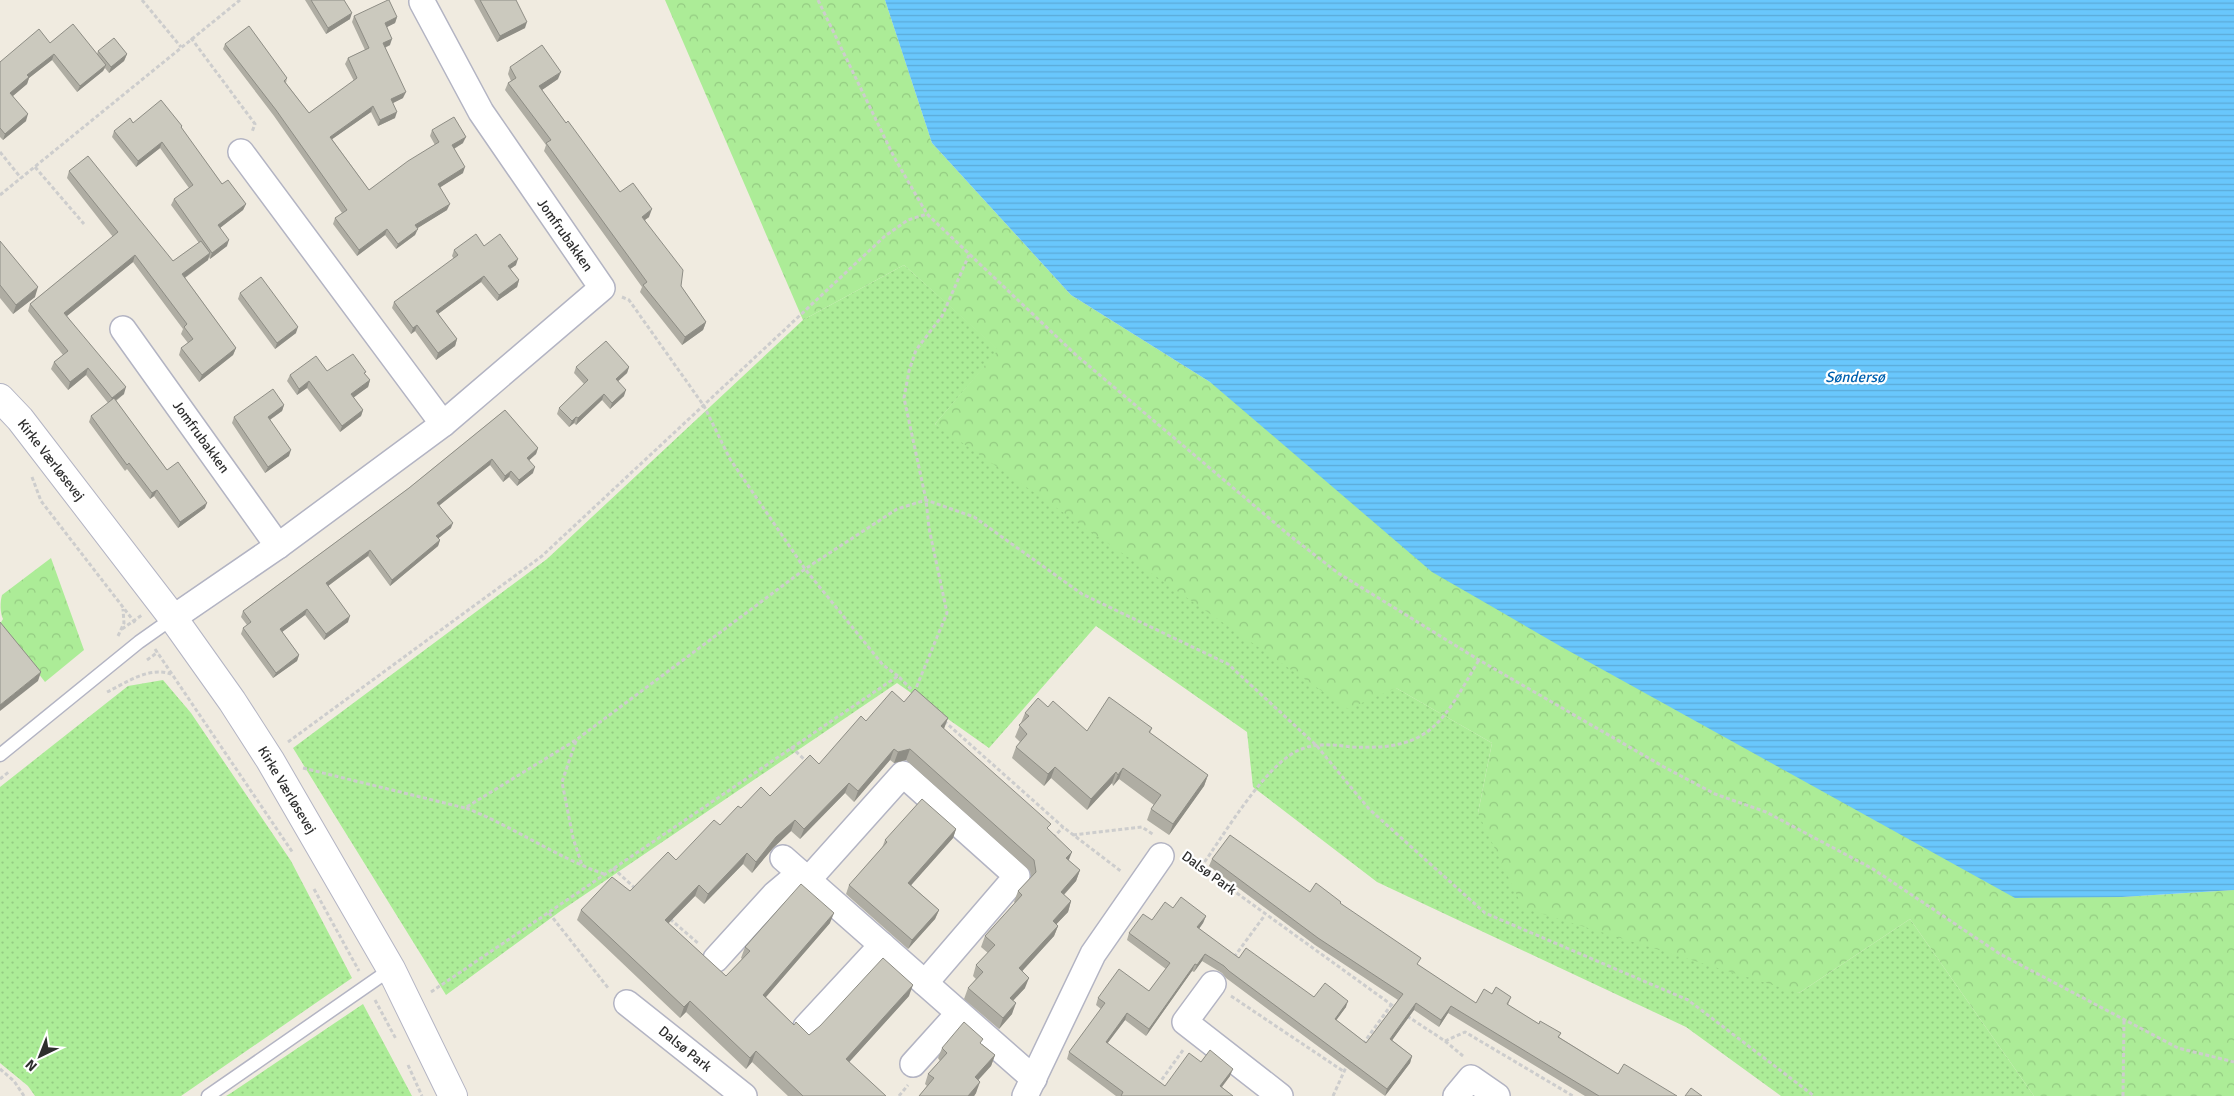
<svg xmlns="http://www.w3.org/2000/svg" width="2234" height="1096" font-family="Signika,sans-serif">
<defs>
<pattern id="grass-dots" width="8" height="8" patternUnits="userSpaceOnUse" patternTransform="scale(1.25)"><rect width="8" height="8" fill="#acec97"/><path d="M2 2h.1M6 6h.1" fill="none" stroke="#94cb82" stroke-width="1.8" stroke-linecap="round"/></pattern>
<pattern id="forest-crowns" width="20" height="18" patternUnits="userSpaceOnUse" patternTransform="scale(1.25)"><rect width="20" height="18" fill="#acec97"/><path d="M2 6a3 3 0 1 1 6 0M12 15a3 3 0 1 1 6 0" fill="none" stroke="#94cb82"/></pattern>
<pattern id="water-rules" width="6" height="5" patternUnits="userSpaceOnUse" patternTransform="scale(1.25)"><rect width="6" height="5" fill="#69c7fc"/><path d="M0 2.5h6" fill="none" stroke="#5babd8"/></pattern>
</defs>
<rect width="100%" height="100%" fill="#f0ebe0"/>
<g fill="url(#grass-dots)">
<polygon points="904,265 999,350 935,424 1492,743 1478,813 1799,993 1910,919 2034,1096 1781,1096 1686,1027 1377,882 1253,787 1247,732 1096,626 989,748 897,683 562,910 446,995 293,748 547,559 803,320"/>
<polygon points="163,680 191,713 291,861 352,978 181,1096 35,1096 28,1086 0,1063 0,787 128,686"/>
<polygon points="363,1004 412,1096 226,1096 231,1093"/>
</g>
<g fill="url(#forest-crowns)">
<polygon points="665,0 885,0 932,143 1071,295 1210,382 2122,897 2234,890 2234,1096 2034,1096 1910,919 1799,993 1523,908 1478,813 1492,743 1396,688 1348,709 935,424 998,350 904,265 803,320"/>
<path d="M51,558L84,650L45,682L0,624L3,619C0,613 0,602 2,595Z"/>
</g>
<polygon fill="url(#water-rules)" points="885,0 2234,0 2234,890 2122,897 2015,898 1560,646 1432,572 1210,382 1071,295 932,143"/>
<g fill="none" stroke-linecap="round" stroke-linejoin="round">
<g stroke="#b3b4c3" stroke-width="15">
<g id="lane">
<polyline points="0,755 139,642 173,618"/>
<polyline points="208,1096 391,969"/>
</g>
</g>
<g stroke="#b3b4c3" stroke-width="28">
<g id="street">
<polyline points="241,152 443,424"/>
<polyline points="123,329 278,546"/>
<polyline points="173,618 278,546 443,424 602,288 481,112 422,2"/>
<polyline points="783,858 1034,1079"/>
<polyline points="808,880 903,774 1017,876 925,983"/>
<polyline points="716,959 775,894 800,873"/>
<polyline points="1213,984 1185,1022 1280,1096"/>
<polyline points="627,1003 744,1096"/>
<polyline points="806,1027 882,945"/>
<polyline points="913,1064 959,1013"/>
<polyline points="1025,1096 1093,954 1161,856"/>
<polyline points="1456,1096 1471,1078 1497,1096"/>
</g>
</g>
<g stroke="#b3b4c3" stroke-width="30">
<polyline id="secondary" points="0,398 20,419 173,618 232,701 270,760 391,969 453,1096"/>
</g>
<g stroke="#cdcdcd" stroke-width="3" stroke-dasharray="4 2.5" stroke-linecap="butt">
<polyline points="142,0 181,47"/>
<polyline points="818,0 894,157 927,214 1076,355 1289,535 1338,573 1479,660 1664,767 1715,794 1766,812 1873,869 2000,954 2178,1048 2234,1062"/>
<polyline points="191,38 255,124 252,132"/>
<polyline points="0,152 21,178"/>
<polyline points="35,167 84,224"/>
<polyline points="0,195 240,0"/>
<polyline points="622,297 629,300 704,406 730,459 805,569 883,665 898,676"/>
<polyline points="32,477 41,501 136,624"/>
<polyline points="122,629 142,615"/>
<polyline points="118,636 124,623 123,609"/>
<polyline points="155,649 293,853"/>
<polyline points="147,660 158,652"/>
<path d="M107,692C126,683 149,666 171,674"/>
<polyline points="914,693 947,613 929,528 926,500 904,398 909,371 916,350 942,316 969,255"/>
<polyline points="944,721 1063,827 1122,872"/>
<polyline points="576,741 562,782 573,838 582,865"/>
<polyline points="288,742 542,556 885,236 908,220 927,214"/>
<polyline points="791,747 806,761"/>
<polyline points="303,768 465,808 576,740 805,569 897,509 926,500 974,517 1082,594 1228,664 1316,745 1369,809 1485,913 1688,1000 1814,1096"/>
<polyline points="0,779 10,771"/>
<path d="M466,808C514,827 556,857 604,874"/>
<polyline points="1073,835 1142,827 1154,835"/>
<polyline points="1053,838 1063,827"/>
<polyline points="1184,855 1396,1008"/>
<path d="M1201,867C1224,835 1263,768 1297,751C1315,742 1334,745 1353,747C1433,751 1443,720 1479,660"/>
<polyline points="613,868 637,890"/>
<polyline points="314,889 359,971"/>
<polyline points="549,913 609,989"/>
<polyline points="670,919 699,944"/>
<polyline points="1234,957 1265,915"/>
<polyline points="431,992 898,676 916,694"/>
<polyline points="1231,996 1343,1071"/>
<polyline points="375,1000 396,1039"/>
<polyline points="1407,1016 1445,1041 1463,1056"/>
<polyline points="1445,1041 1465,1032 1573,1096"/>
<polyline points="1363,1044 1391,1005"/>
<polyline points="408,1065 422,1096"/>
<polyline points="0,1069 14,1081 24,1096"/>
<polyline points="1158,1085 1183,1050"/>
<polyline points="899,1096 908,1085"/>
<polyline points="1333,1096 1347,1065"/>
<polyline points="2123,1096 2124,1019"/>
</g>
<use href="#lane" stroke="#fff" stroke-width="12"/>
<use href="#street" stroke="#fff" stroke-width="25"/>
<use href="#secondary" stroke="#fff" stroke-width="28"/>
</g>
<g fill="#afada3">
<polygon points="305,0 344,0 350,19 326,34"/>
<polygon points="474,0 516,0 525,28 497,42"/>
<polygon points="354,16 397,17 395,23 387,27 390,45 385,48 403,98 393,103 395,118 378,126 371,112 332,139 369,190 435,145 430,136 432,130 463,143 454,149 463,173 440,187 447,210 417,228 415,235 396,249 385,235 357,256 333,224 335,218 342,213 274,116 223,49 225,44 287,78 286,83 309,113 354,81 345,64 348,58 365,50 352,22"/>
<polygon points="50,43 97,54 98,51 127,54 124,61 109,73 105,68 103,71 77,92 52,60 29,78 27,84 13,96 26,121 3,140 0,137 0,62"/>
<polygon points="510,67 558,79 542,90 566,123 620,192 649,217 645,220 681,286 706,322 703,330 682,345 640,292 642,287 544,151 546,145 505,90 508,83 511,81 508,74"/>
<polygon points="133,123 182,126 181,128 222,184 246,204 243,210 220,228 227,246 210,259 209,257 208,260 185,278 236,348 233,355 199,382 179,355 181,348 188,343 181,334 183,329 133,262 67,316 124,394 116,401 167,470 205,508 178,528 154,496 150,499 127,469 125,471 89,422 91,416 108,403 86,375 68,390 51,369 54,362 63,355 28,311 30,304 113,237 67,178 69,171 173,261 199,243 171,205 174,199 189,188 160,148 136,167 112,137 114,131"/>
<polygon points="0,241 35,297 13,314 0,298"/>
<polygon points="484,246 516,265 510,269 519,280 517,287 497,301 481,282 438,314 457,339 455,346 436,360 415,331 411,334 392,308 394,302 454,259 452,256 454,250"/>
<polygon points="240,293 296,333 275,349 238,299"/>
<polygon points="576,367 629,367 627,373 618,381 624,396 610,409 602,400 576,425 574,423 569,427 557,414 559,408 584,384 574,373"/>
<polygon points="327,371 365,374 370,380 368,387 353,397 363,410 361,416 340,432 307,388 297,395 287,381 290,375"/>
<polygon points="284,405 282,411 270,420 289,456 265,473 232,423 234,417"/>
<polygon points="505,410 538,448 536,454 529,460 533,473 517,486 509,477 503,482 490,465 439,505 451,528 438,538 440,540 438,546 390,586 368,556 328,586 348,622 324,640 305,615 282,632 299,655 297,661 273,678 241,634 243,628 247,625 241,617 243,611 409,488"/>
<polygon points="904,702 948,718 944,729 1049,830 1069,861 1080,870 1076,881 1064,895 1071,901 1068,912 1056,924 1058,926 1054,936 1022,971 1025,988 1013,1001 1012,1014 999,1029 964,999 968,988 976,979 973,976 976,965 988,953 981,947 985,936 1015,903 1014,902 1018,891 1031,877 1030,871 906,760 894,763 890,760 854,802 845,793 800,839 791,831 773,848 752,873 743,864 704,904 695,896 668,923 726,976 742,959 741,958 745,947 830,923 766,997 794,1025 809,1035 909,996 849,1062 886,1096 788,1096 752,1062 746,1069 686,1012 680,1018 577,920 581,910 630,891 676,860 741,808 770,796 819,764 866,721"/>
<polygon points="1048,707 1087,731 1152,728 1150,733 1208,775 1204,786 1169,835 1147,820 1151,809 1154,805 1119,779 1113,786 1112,783 1087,810 1051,778 1044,786 1012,758 1016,747 1020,742 1015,737 1025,713"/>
<polygon points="956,829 953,838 911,885 939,910 935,919 908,949 846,894 849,885 882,848 885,840"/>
<polygon points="1212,859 1310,892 1340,904 1418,965 1476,1003 1492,994 1511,997 1508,1005 1539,1024 1561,1033 1559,1037 1618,1074 1677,1096 1585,1096 1448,1013 1439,1027 1414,1010 1392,1040 1412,1056 1410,1063 1385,1096 1226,978 1222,973 1202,961 1194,972 1192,971 1146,1036 1125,1020 1107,1044 1165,1086 1201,1062 1230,1076 1222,1087 1233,1096 1116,1096 1067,1059 1069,1052 1101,1009 1096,1005 1098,998 1149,991 1166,969 1127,940 1129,933 1173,908 1206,916 1203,923 1199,929 1239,958 1314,997 1346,1007 1336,1020 1366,1043 1398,1000 1315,945 1209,866"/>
<polygon points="982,1044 995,1055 991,1066 978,1080 976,1093 974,1096 919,1096 927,1086 925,1084 928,1074 940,1061 938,1058 942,1048"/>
</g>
<g fill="#8e8d85">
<polygon points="352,13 350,19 326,34 328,28"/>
<polygon points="397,17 395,23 383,29 385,23"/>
<polygon points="527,22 525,28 497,42 500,36"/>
<polygon points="392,39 390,45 381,49 383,43"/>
<polygon points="54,54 52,60 29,78 27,84 8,100 10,93 27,75"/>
<polygon points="127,54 124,61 109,73 111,67"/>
<polygon points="106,65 103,71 77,92 80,86"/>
<polygon points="561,72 558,79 536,94 539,86"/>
<polygon points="406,92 403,98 389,105 391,99"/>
<polygon points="373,106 371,112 328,142 330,137"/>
<polygon points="397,112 395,118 378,126 380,120"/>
<polygon points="28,114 26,121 3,140 5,134"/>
<polygon points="466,137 463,143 450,151 452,145"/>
<polygon points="162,142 160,148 136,167 138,161"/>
<polygon points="465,167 463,173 436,190 438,184"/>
<polygon points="246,204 243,210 216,231 218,225"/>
<polygon points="450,204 447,210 413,231 415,225"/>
<polygon points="652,209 649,217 639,224 642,217"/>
<polygon points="387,229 385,235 357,256 359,250"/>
<polygon points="418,229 415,235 396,249 398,244"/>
<polygon points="229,240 227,246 210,259 212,253"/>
<polygon points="210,253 208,260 180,281 182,274"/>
<polygon points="135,255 133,262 62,320 64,313"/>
<polygon points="518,259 516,265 506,272 508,266"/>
<polygon points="484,276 481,282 434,317 436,311"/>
<polygon points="519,280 517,287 497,301 499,295"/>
<polygon points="38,287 35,297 13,314 16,305"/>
<polygon points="706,322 703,330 682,345 685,337"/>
<polygon points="417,325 415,331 411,334 413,328"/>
<polygon points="298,327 296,333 275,349 277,343"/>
<polygon points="457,339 455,346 436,360 438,353"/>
<polygon points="236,348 233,355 199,382 202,375"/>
<polygon points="629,367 627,373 614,385 616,379"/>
<polygon points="88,368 86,375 68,390 70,382"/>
<polygon points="370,380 368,387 349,401 351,394"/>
<polygon points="309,381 307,388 297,395 299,389"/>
<polygon points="126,387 124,394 109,405 112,398"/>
<polygon points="626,390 624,396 610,409 612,403"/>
<polygon points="604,394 602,400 576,425 578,418"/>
<polygon points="284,405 282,411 265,423 268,417"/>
<polygon points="363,410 361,416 340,432 342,426"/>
<polygon points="576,417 574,423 569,427 572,421"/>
<polygon points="538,448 536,454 525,464 527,458"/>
<polygon points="291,450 289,456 265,473 268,467"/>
<polygon points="492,459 490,465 435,509 437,503"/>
<polygon points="535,467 533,473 517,486 519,480"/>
<polygon points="511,471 509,477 503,482 505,476"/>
<polygon points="157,490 154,496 150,499 152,493"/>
<polygon points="207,503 205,508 178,528 180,522"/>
<polygon points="453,523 451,528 434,542 436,536"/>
<polygon points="440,540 438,546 390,586 392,580"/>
<polygon points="370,550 368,556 324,589 326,583"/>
<polygon points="307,609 305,615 278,635 280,629"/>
<polygon points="350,616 348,622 324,640 326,634"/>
<polygon points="299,655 297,661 273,678 276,673"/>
<polygon points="41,672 38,681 0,711 0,705"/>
<polygon points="948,718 944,728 937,737 941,726"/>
<polygon points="894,749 890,760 854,802 858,791"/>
<polygon points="910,749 906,760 894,763 898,752"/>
<polygon points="1055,767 1051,778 1044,786 1048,774"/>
<polygon points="1123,768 1119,779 1113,786 1118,775"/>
<polygon points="1116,772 1112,783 1087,810 1091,799"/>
<polygon points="1208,775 1204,786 1169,835 1173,824"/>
<polygon points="849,783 845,793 800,839 804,829"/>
<polygon points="795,820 791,831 773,848 752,873 756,862 776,837"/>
<polygon points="956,829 953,838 905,892 908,883"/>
<polygon points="1072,852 1068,862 1066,858"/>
<polygon points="747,853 743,864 704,904 708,894"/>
<polygon points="1080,870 1076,881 1057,902 1061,892"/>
<polygon points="699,885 695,896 661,931 665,920"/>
<polygon points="1071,901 1068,912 1049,932 1053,921"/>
<polygon points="939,910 935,919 908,949 912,940"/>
<polygon points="834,913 830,923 759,1005 763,995"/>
<polygon points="1206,916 1203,923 1195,934 1197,927"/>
<polygon points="1058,926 1054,936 1015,979 1019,968"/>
<polygon points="1205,954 1202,961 1194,972 1197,965"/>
<polygon points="1195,964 1192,971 1146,1036 1149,1029"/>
<polygon points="1029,978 1025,988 1006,1008 1010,998"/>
<polygon points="913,985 909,996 842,1070 846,1059"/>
<polygon points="690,1001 686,1012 680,1018 684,1007"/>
<polygon points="1348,1001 1346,1007 1332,1026 1335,1019"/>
<polygon points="1016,1003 1012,1014 999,1029 1003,1018"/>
<polygon points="1416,1003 1414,1010 1388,1046 1390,1039"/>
<polygon points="1451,1006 1448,1013 1439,1027 1441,1020"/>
<polygon points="1127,1013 1125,1020 1103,1049 1106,1042"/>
<polygon points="756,1051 752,1062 746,1069 750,1058"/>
<polygon points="995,1055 991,1066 971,1088 975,1077"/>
<polygon points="1412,1056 1410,1063 1385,1096 1387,1089"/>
<polygon points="1233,1069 1230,1076 1217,1093 1220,1086"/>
<polygon points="980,1082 976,1093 974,1096 968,1096"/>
</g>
<g fill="#cbc9be" stroke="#8e8d85">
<polygon points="311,0 344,0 352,13 328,28"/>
<polygon points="388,0 389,0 397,17 385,23 392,39 383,43 406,92 391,99 397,112 380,120 373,106 330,137 369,190 408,161 439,142 432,130 454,117 466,137 452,145 465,167 438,184 450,204 415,225 418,229 398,244 387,229 359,250 335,218 347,210 276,110 225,44 249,26 287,78 284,81 309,113 357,78 348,58 369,48 354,16"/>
<polygon points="480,0 516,0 527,22 500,36"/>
<polygon points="73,24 106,65 80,86 54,54 27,75 29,77 10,93 28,114 5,134 0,128 0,62 39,29 50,43"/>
<polygon points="114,38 127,54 111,67 98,51"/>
<polygon points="542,45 561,72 539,86 566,123 568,121 620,192 633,183 652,209 642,217 683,270 681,286 706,322 685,337 643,285 647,282 546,143 551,140 508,83 516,78 510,67"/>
<polygon points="161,100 182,126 181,127 222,184 228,180 246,204 218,225 229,240 212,253 174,199 193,185 162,142 138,161 114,131 130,118 133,123"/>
<polygon points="88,156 173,261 201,241 210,253 182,274 236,348 202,375 181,348 193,339 184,327 187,324 135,255 64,313 126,387 112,398 88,368 70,382 54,362 68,351 30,304 118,232 69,171"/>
<polygon points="476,234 484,246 500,234 518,259 508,266 519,280 499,295 484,276 436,311 457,339 438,353 417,325 413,328 394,302 458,255 454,250"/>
<polygon points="0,241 38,287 16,305 0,285"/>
<polygon points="261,277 298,327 277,343 240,293"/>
<polygon points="606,341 629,367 616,379 626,390 612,403 604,394 578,418 576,417 572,421 559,408 588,380 576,367"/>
<polygon points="353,354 366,372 364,373 370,380 351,394 363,410 342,426 309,381 299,389 290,375 316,356 327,371"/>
<polygon points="273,389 284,405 268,417 291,450 268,467 234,417"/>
<polygon points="114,398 167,470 178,462 207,503 180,522 157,490 152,493 129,463 127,465 91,416"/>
<polygon points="505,410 538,448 527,458 535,467 519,480 511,471 505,476 492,459 437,503 453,523 436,536 440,540 392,580 370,550 326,583 350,616 326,634 307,609 280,629 299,655 276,673 243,628 251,622 243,611 409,488"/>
<polygon points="0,622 41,672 0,705"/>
<polygon points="915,689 948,718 941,726 1051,824 1047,828 1072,852 1066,858 1080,870 1061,892 1071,901 1053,921 1058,926 1019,968 1029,978 1010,998 1016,1003 1003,1018 968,988 983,972 976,965 995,945 985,936 1022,895 1018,891 1036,872 1034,860 910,749 898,752 894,749 858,791 849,783 804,829 795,820 776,837 756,862 747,853 708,894 699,885 665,920 726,976 750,951 745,947 801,884 834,913 763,995 794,1025 796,1022 809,1035 820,1026 883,958 913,985 846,1059 886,1096 803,1096 756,1051 750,1058 690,1001 684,1007 581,910 612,877 630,891 668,852 676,860 714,820 720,825 738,806 741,808 761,787 770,796 810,755 819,764 861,716 866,721 892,691 904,702"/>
<polygon points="1109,697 1152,728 1149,732 1208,775 1173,824 1151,809 1161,795 1123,768 1118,775 1116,772 1091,799 1055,767 1048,774 1016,747 1027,734 1019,725 1029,716 1025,713 1038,698 1048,707 1053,701 1087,731"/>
<polygon points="922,799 956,829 908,883 939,910 912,940 849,885 887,842 885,840"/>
<polygon points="1230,835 1310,892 1316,883 1341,902 1340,903 1421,958 1417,964 1476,1003 1484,989 1492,994 1496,987 1511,997 1507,1004 1539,1024 1540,1021 1561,1033 1558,1037 1618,1074 1624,1064 1677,1096 1599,1096 1451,1006 1441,1020 1416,1003 1390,1039 1412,1056 1387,1089 1229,971 1224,966 1205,954 1197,965 1195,964 1149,1029 1127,1013 1106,1042 1165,1086 1189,1053 1201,1062 1210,1050 1233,1069 1220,1086 1233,1096 1121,1096 1123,1092 1069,1052 1105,1003 1098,998 1119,969 1149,991 1170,963 1129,933 1143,914 1152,920 1165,902 1173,908 1181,897 1206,916 1197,927 1239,958 1246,948 1314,997 1325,983 1348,1001 1335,1019 1366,1043 1403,994 1318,938 1212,859"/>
<polygon points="964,1022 983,1039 980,1043 995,1055 975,1077 980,1082 968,1096 919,1096 934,1078 928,1074 947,1053 942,1048"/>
<polygon points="1691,1088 1702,1096 1685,1096"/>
</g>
<g text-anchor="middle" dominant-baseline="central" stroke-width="4.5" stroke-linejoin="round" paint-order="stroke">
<g font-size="14" fill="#2e2e2e" stroke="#fff">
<text transform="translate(565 235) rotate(55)">Jomfrubakken</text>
<text transform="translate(201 437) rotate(54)">Jomfrubakken</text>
<text transform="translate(51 460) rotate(52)">Kirke Værløsevej</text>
<text transform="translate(287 790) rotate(59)">Kirke Værløsevej</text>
<text transform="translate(1209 873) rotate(36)">Dalsø Park</text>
<text transform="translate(685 1049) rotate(39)">Dalsø Park</text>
</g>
<g font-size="15" font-style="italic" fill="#0062b0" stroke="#fff">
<text x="1855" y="377">Søndersø</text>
</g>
</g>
<g transform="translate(40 1056) rotate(223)" stroke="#ffffff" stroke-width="4" paint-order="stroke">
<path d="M0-4L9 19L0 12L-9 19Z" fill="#2e2e2e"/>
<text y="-8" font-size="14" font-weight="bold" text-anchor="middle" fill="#2e2e2e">N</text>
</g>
</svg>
